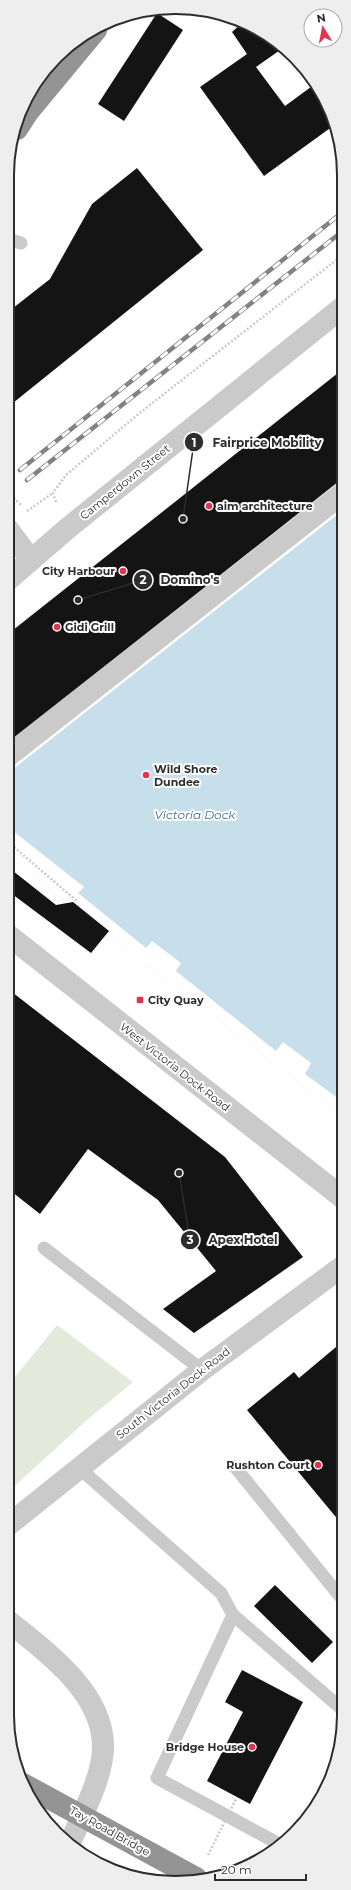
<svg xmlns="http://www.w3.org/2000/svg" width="351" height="1890" font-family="Montserrat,sans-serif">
<rect width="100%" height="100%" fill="#fff"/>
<polygon fill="#e4eadb" points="57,1325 133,1382 87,1420 8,1492 7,1387"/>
<polygon fill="#c7dfea" points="338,514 343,522 343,1117 8,856 8,773"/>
<polygon fill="#fff" points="8,827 84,887 78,893 146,948 152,941 181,963 176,971 276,1051 283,1042 311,1063 305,1074 343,1102 343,1117 8,856"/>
<g fill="#141414">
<polygon points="157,13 183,30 124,121 98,104"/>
<polygon points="243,22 250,24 283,48 256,67 285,106 315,84 327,101 333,126 264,176 200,87 247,54 232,32"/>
<polygon points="137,168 203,250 8,407 8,312 50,279 92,204"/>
<polygon points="343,369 343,478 8,743 8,634"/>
<polygon points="8,867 56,905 73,902 109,931 91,953 8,891"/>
<polygon points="8,989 225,1157 303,1257 194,1333 163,1309 216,1271 158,1200 88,1149 40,1214 7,1188"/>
<polygon points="343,1331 343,1519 340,1522 247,1410 294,1372 299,1378 342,1342 337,1336"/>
<polygon points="275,1585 333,1642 312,1663 254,1606"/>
<polygon points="242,1670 303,1702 250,1804 207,1781 243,1712 225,1702"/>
</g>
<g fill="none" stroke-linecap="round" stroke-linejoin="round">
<g stroke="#cacaca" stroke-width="2.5" stroke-dasharray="2 2" stroke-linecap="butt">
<polyline points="8,492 21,505"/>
<polyline points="56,502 53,493 66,475 142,411 344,254"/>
<polyline points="27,511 53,493"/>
<polyline points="8,842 78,902"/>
</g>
<g stroke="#cacaca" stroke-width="13">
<polyline points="8,239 21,243"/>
<polyline points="44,1248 202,1370"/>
<polyline points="78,1467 221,1593 233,1615 343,1710"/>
<polyline points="235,1467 343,1600"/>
<polyline points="233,1615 157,1778 281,1845"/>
</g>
<g stroke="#cacaca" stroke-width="22">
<polyline points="8,529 31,560"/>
<polyline points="8,580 68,528 344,306"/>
<polyline points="8,756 343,493"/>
<polyline points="8,935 343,1198"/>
<polyline points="7,1526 202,1370 343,1266"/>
<path d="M7,1620C45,1651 101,1690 103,1744C104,1776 82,1814 70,1843"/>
</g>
<polyline stroke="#949494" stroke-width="22" points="17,129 28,112 96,30"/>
<g stroke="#828282" stroke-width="4.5">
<g id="rail">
<polyline points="20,470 344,211"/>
<polyline points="27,480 344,230"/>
</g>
</g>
<use href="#rail" stroke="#fff" stroke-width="3" stroke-dasharray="9" stroke-linecap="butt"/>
<polyline stroke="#cacaca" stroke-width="2.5" stroke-dasharray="2 2" stroke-linecap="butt" points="208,1855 237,1797"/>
<polyline stroke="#949494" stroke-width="22" points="23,1784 196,1878"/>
</g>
<g fill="#df344d" stroke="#fff" stroke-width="1.5">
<circle cx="209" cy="506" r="4"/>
<circle cx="123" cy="571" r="4"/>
<circle cx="57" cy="627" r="4"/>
<circle cx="146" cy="775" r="4"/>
<rect x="136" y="996" width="8" height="8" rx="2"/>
<circle cx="318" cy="1465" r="4"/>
<circle cx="252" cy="1747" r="4"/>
</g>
<g text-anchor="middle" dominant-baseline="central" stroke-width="4" stroke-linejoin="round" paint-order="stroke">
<g font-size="11" fill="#2d2d2d" stroke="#fff">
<text transform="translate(125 482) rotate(-39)">Camperdown Street</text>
<text transform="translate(175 1067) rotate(38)">West Victoria Dock Road</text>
<text transform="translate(173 1393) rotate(-38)">South Victoria Dock Road</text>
<text transform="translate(110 1831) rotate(29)">Tay Road Bridge</text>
</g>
<g font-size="11" font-weight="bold" fill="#2d2d2d" stroke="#fff" text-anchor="start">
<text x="217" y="506">aim architecture</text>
<text x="115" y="571" text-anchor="end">City Harbour</text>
<text x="65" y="627">Gidi Grill</text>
<text x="154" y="769">Wild Shore<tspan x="154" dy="13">Dundee</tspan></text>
<text x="148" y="1000">City Quay</text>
<text x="310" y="1465" text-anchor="end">Rushton Court</text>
<text x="244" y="1747" text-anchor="end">Bridge House</text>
</g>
<g font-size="12" font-style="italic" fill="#3e748c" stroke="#fff">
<text x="195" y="814">Victoria Dock</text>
</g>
</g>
<path d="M0 0H351V1890H0ZM175 14H176A161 161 0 0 1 337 175V1715A161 161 0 0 1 176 1876H175A161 161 0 0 1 14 1715V175A161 161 0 0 1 175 14Z" fill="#eee" fill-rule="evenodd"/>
<path fill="none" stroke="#2d2d2d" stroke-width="2" d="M175 14H176A161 161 0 0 1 337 175V1715A161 161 0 0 1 176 1876H175A161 161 0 0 1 14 1715V175A161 161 0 0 1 175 14Z"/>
<path fill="none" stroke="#2d2d2d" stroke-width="1.5" d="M183 519L194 442M78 600L143 580M179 1173L190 1240"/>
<g fill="#2d2d2d" stroke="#fff" stroke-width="1.5">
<circle cx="183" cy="519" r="4"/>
<circle cx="78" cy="600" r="4"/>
<circle cx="179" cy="1173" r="4"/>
<circle cx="194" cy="442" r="10"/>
<circle cx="143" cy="580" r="10"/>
<circle cx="190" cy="1240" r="10"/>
</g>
<g font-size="12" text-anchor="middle" font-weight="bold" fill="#fff">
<text x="194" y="447">1</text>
<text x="143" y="584">2</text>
<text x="190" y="1244">3</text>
</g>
<g font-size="12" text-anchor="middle" font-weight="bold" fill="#2d2d2d" stroke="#fff" stroke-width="4" stroke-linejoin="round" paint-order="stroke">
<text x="267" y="447">Fairprice Mobility</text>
<text x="190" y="584">Domino's</text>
<text x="243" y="1244">Apex Hotel</text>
</g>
<g transform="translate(323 28) rotate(350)"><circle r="19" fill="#ffffff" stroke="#ababab"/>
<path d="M0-3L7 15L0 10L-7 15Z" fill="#df344d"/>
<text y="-6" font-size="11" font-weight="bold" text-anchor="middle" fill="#2d2d2d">N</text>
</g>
<path d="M215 1874v6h91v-6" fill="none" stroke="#2d2d2d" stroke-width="2"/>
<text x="221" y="1874" font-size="12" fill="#2d2d2d" stroke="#ffffff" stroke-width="3" paint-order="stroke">20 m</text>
</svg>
